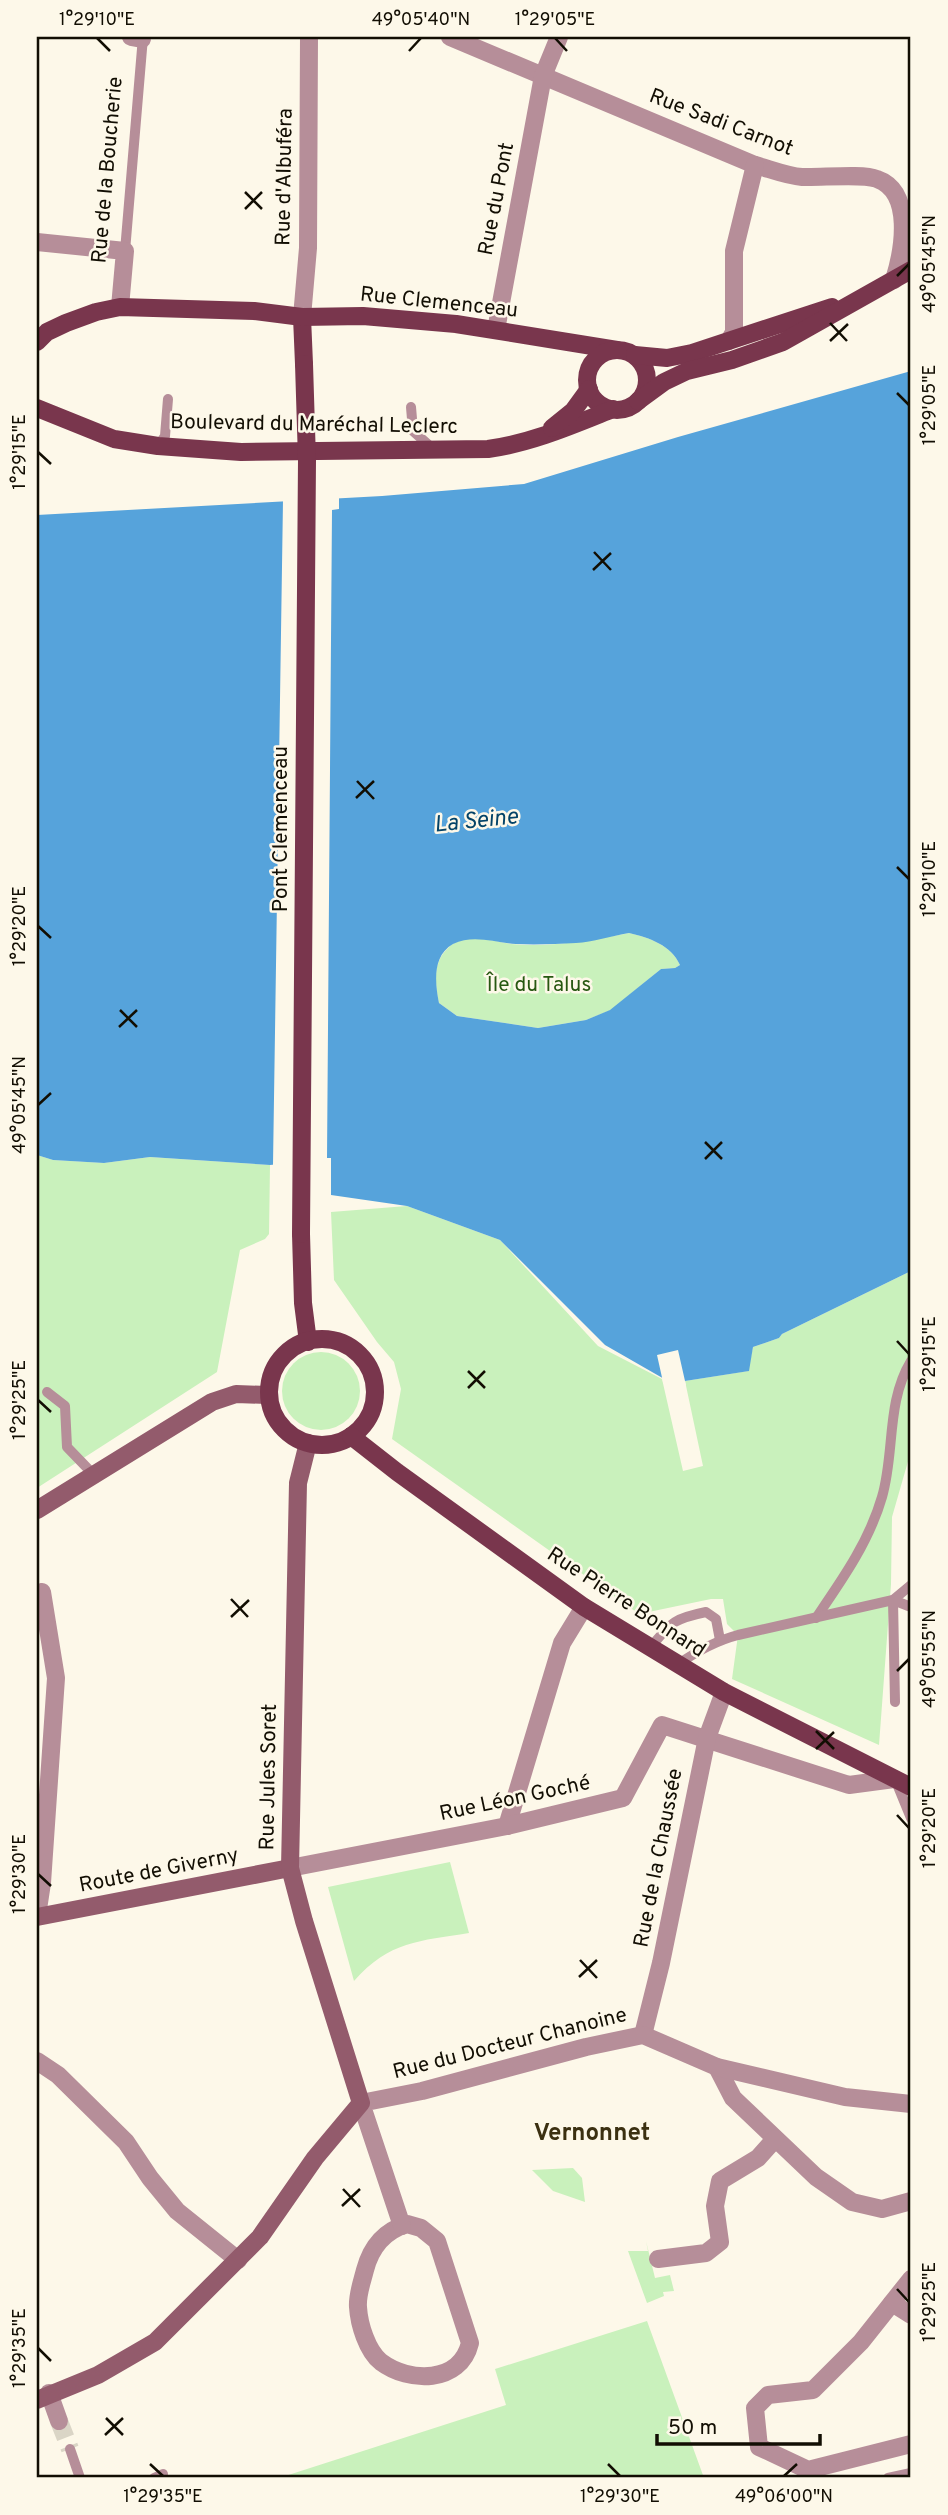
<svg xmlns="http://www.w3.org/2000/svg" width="948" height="2515" font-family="Overpass,sans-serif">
<rect width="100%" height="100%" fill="#fdf8e9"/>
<g fill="#c9f1bc">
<path d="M629,933C650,938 671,945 680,965L675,968L661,969L611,1010L586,1020L538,1028L457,1016L439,1003C435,983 432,962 449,947C465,932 492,941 511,944C550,948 591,940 629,933Z"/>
<polygon points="37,1155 53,1160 104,1163 150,1157 270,1165 269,1234 265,1239 240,1250 217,1372 37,1488"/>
<polygon points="407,1206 500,1240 598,1346 662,1379 683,1471 703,1466 685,1381 748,1371 753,1347 779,1338 782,1334 911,1271 911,1451 892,1517 891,1584 879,1745 732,1679 738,1635 727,1624 723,1599 711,1599 639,1614 392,1439 401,1389 394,1362 377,1342 334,1280 331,1212"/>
<circle cx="321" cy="1391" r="39"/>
<path d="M450,1862L469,1933C420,1941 389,1941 354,1981L328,1887Z"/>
<polygon points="573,2168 582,2178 585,2202 553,2191 532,2170"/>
<polygon points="646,2241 655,2278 670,2275 674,2291 663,2292 664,2296 647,2303 628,2251 648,2251"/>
<polygon points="647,2321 704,2478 279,2478 506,2405 495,2369"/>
</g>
<path fill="#56a3db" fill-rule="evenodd" d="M911,371V1271L782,1334L779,1338L753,1347L749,1371L685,1381L666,1380L605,1345L500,1240L407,1206L331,1195V1159L270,1165L150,1157L104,1163L53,1160L37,1155V515L382,496L524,484L678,437ZM629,933C650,938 671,945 680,965L675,968L661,969L610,1010L586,1020L538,1028L457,1016L439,1003C435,983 432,956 453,944C474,934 495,943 516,944C536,945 556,944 576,943C593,942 611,936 629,933Z"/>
<g fill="#fdf8e9">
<polygon points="339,495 339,509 332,510 327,1158 331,1158 331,1199 328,1196 328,1162 270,1169 270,1165 273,1165 283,500 276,499"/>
<polygon points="678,1350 685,1381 686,1385 663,1382 657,1355"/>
</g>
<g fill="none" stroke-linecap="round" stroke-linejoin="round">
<polyline stroke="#dad5c6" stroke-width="18" stroke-dasharray="18 9" stroke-linecap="butt" points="59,2421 70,2449"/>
<g stroke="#b68e99" stroke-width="10">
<polyline points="125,251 143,37"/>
<polyline points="411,407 413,431 432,448"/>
<polyline points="158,446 165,436 168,399"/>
<polyline points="47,1392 65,1406 67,1447 94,1475"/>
<path d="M816,1618C842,1580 869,1542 882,1497C895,1453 886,1402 911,1361"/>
<path d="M650,1648C671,1623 672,1619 706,1612L716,1619L720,1640"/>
<path d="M677,1665C697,1651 715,1641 738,1635L893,1600L911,1607"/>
<polyline points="895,1702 893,1600 911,1585"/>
<polyline points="895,1779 911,1818"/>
<polyline points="70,2449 80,2478"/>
<polyline points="154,2478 163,2474"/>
<polyline points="888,2478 911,2473"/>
</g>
<g stroke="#b68e99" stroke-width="18">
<polyline points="131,37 142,39"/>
<path d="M450,37L755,165C770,169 787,176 802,177C820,178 862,173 877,179C914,192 903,251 894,280"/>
<polyline points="37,242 125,251 120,307"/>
<polyline points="302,317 308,248 309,37"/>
<polyline points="496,330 543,76 559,37"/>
<polyline points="729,341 734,332 734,251 755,165"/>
<polyline points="507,1826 562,1643 584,1607"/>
<polyline points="290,1868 507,1826 623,1798 662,1725 849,1785 894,1779"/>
<polyline points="37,1916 42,1883 56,1678 42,1592"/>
<polyline points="643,2035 661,1963 707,1738 724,1692"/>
<polyline points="37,2061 58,2075 126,2142 150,2178 177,2211 238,2260"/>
<polyline points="717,2067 733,2098 816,2177 852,2202 882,2209 911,2201"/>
<path d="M407,2224L421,2228L437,2241L470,2343C460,2384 409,2383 381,2362C367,2351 359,2324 358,2307C357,2295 362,2282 365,2270C371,2247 384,2231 407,2224Z"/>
<polyline points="402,2226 361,2103 422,2091 586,2047 643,2035 717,2067 845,2097 911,2104"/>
<polyline points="658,2259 706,2253 720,2242 715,2206 720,2181 758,2158 775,2139"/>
<polyline points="911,2279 861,2342 813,2390 768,2395 755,2408 759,2447 808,2470 911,2444"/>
<polyline points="892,2303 911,2315"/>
<polyline points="49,2393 59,2421"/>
</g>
<g stroke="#935b6c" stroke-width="18">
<polyline points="37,1510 212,1402 236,1394 267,1395"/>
<polyline points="37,1917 290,1868"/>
<polyline points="37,2400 98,2375 155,2342 260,2237 315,2158 361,2103 304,1921 290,1868 298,1483 308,1443"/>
</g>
<g stroke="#79364d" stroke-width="18">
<polyline points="302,317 304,364"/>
<polyline points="37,342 47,332 66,323 96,312 120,307 254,311 302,317 363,316 456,324 617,350"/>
<circle cx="617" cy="380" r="30"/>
<polyline points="635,355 667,358 692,353 832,307"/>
<polyline points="638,401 664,382 687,371 732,360 783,342 911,270"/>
<path d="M37,408L114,439L158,446L241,452L488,449C532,443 573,425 613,409"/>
<polyline points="552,428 573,411 589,389"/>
<polyline points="301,1234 303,1303 308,1342"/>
<circle cx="322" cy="1392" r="53"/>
<polyline points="351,1436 397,1472 584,1607 724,1692 911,1787"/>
</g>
<polyline stroke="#79364d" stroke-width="18" points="301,1234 307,460 304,364"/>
</g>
<path fill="none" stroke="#120e03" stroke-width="2.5" d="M97,38L110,51M555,38L567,51M409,51L421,38M245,192L262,209M245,209L262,192M897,276L909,264M830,323L847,341M830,341L848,324M897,393L909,405M38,452L51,464M594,552L611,570M593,570L611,553M357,781L374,799M356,798L374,781M897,867L909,879M38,926L51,938M120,1010L137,1027M119,1027L137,1010M38,1105L51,1093M705,1142L722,1159M705,1159L722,1142M897,1341L909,1354M468,1371L485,1388M468,1388L485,1371M38,1400L51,1412M231,1599L248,1617M231,1617L249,1600M897,1671L909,1659M816,1731L834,1749M816,1749L834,1732M897,1815L909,1828M38,1874L51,1886M580,1960L597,1978M579,1977L597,1960M343,2189L360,2207M342,2206L360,2189M897,2289L909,2302M38,2348L51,2361M106,2418L123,2435M105,2435L123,2418M150,2464L163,2476M608,2464L620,2476M784,2476L797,2464"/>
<g text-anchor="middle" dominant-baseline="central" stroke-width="5" stroke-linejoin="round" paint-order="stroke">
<g font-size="21" fill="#120e03" stroke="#fdf8e9">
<text transform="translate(721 123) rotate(21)">Rue Sadi Carnot</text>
<text transform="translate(108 170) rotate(-85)">Rue de la Boucherie</text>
<text transform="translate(285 177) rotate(-89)">Rue d'Albuféra</text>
<text transform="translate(497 199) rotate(-79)">Rue du Pont</text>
<text transform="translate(439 303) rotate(6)">Rue Clemenceau</text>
<text transform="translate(314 425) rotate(1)">Boulevard du Maréchal Leclerc</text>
<text transform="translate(281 829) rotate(-90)">Pont Clemenceau</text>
<text transform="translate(626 1603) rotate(33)">Rue Pierre Bonnard</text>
<text transform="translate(269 1777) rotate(-89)">Rue Jules Soret</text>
<text transform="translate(515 1799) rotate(-12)">Rue Léon Goché</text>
<text transform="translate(659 1858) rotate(-79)">Rue de la Chaussée</text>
<text transform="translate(159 1871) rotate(-11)">Route de Giverny</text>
<text transform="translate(510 2044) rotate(-14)">Rue du Docteur Chanoine</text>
</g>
<g font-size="21" fill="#275811" stroke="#fdf8e9">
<text x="539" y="985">Île du Talus</text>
</g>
<g font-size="23" font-style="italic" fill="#034368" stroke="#fdf8e9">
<text transform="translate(476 822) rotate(-6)">La Seine</text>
</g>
<g font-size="24" font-weight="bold" fill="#3b3011" stroke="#fdf8e9">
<text x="592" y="2134">Vernonnet</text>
</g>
</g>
<rect width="948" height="2515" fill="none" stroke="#fdf8e9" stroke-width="77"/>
<path d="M657 2434v10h163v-10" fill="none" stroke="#120e03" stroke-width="3.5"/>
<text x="668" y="2434" font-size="21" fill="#120e03" stroke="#fdf8e9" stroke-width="5" paint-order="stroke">50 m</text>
<rect x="38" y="38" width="871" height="2438" fill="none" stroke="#120e03" stroke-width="2.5"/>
<g font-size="18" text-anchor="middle" fill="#120e03">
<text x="97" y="25">1°29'10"E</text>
<text x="421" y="25">49°05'40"N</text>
<text x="555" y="25">1°29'05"E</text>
<text transform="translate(929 264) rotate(-90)" y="6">49°05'45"N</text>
<text transform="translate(929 405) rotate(-90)" y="6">1°29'05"E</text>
<text transform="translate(19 452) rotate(-90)" y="6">1°29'15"E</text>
<text transform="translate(929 879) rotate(-90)" y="6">1°29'10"E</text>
<text transform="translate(19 926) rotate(-90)" y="6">1°29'20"E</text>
<text transform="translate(19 1105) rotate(-90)" y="6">49°05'45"N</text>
<text transform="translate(929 1354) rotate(-90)" y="6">1°29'15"E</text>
<text transform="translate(19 1400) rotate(-90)" y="6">1°29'25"E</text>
<text transform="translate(929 1659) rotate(-90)" y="6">49°05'55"N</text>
<text transform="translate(929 1828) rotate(-90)" y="6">1°29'20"E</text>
<text transform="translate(19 1874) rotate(-90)" y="6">1°29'30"E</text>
<text transform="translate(929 2302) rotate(-90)" y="6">1°29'25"E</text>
<text transform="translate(19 2348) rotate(-90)" y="6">1°29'35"E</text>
<text x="163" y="2502">1°29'35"E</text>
<text x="620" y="2502">1°29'30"E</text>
<text x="784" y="2502">49°06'00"N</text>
</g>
</svg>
